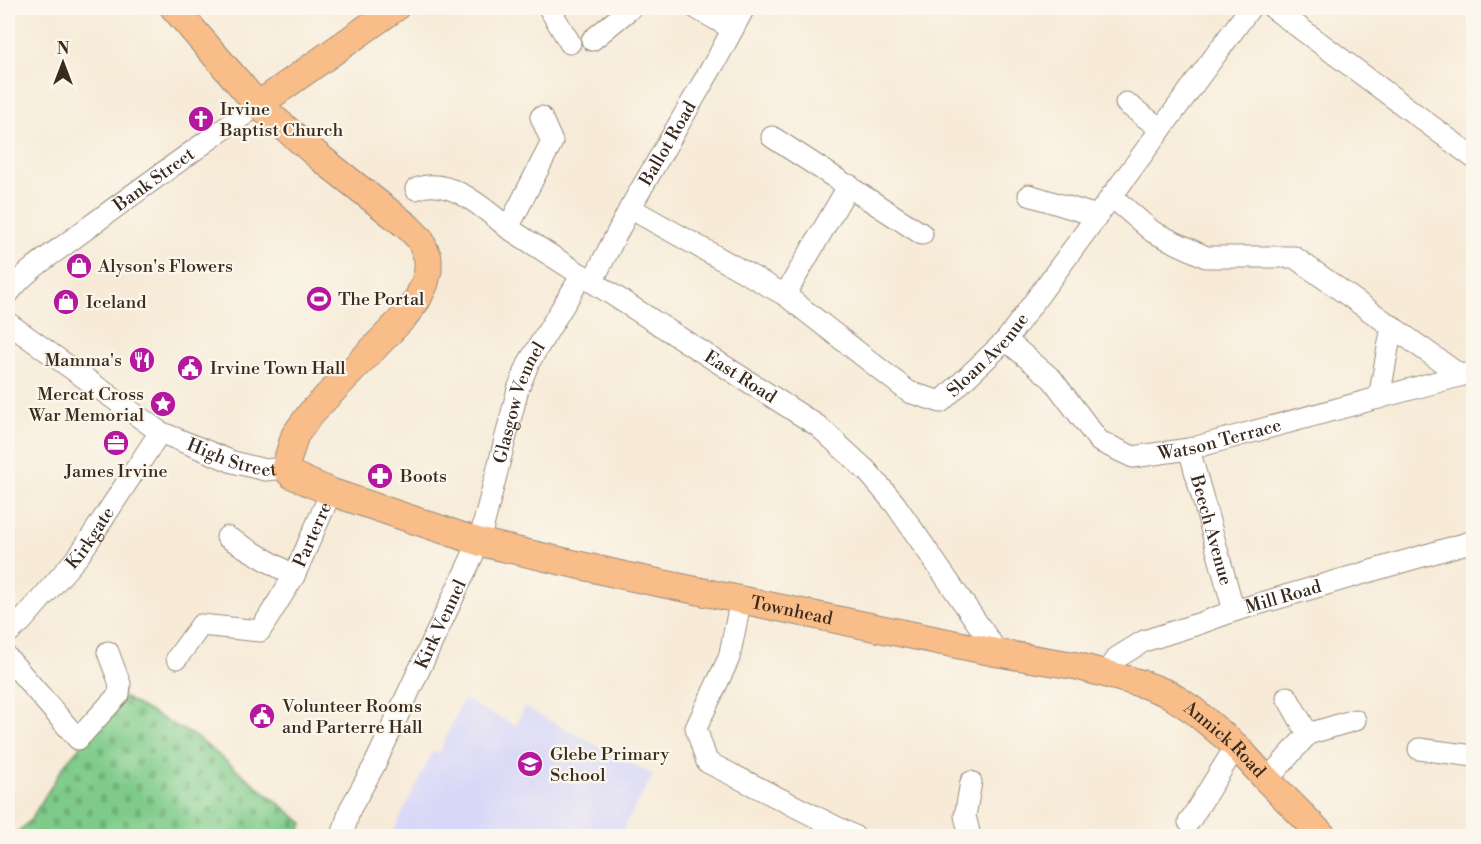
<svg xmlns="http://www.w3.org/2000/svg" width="1481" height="844" font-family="'Libre Bodoni',serif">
<defs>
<pattern id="cemetery-stones" width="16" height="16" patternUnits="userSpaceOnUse" patternTransform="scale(1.5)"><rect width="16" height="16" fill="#7ecb89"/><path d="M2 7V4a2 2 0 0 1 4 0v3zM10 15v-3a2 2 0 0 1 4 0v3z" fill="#6eae76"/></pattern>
</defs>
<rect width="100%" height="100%" fill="#fbf7ec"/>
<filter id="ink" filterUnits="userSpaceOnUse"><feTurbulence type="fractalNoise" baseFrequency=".0167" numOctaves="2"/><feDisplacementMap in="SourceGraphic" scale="12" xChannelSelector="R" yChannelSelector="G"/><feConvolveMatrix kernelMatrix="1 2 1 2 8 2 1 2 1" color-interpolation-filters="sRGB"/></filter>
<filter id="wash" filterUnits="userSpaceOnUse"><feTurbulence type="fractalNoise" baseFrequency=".008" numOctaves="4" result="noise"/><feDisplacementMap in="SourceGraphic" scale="24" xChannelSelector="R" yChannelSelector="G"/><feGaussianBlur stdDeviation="1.35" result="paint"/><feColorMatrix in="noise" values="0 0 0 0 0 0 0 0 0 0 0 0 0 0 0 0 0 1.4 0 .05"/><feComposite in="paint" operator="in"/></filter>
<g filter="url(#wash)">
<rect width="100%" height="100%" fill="#f7ebd8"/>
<polygon fill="#d8d7f8" points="463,699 516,726 524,707 653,775 619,836 391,836 433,751 439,753"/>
<polygon fill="url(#cemetery-stones)" stroke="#5c7a54" stroke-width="1.5" points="123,697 196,737 303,823 298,836 15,836 31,819 65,764"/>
</g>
<g filter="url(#ink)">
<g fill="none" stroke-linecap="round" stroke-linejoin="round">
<g stroke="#998a7b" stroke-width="23">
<g id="minor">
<polyline points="549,8 570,43"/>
<polyline points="696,8 733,29"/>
<polyline points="1273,8 1474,158"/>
<polyline points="592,40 631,8"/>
<polyline points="1126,103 1161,129"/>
<polyline points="772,137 922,234"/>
<path id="s1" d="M416,189C448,175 485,209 508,228L818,426L867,471L895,504L998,653"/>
<polyline points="1029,195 1097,216"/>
<polyline points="1111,196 1153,232 1206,257 1294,257 1460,375"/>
<path id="s2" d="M630,208L785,295L909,392L941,402L1006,340L1250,8"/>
<polyline points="508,228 552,142 541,117"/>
<path id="s3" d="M592,282L630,208L719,55L744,8"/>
<path id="s4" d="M8,294C25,270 55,253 78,235C137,191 197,148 258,105"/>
<polyline points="785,295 849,185"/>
<path id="s5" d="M8,323L160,432L233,462L265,470L285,468"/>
<path id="s6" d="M1006,340L1052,379L1099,441L1133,457L1189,449L1474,372"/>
<polyline points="1379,398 1392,326"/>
<path id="s7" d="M1189,449L1234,611"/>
<polyline points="227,537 294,576"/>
<polyline points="741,599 729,658 696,728 707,762 854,836"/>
<path id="s8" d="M8,633L21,622L80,554L160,432"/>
<polyline points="8,658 78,739 119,694 120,684 108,652"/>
<path id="s9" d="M177,658L201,625L260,631L294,576L331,492"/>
<path id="s10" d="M1107,673L1118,657L1144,641L1201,623L1234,611L1474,541"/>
<polyline points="1287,697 1308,734"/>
<polyline points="1419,749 1474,756"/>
<polyline points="1267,780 1308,734 1355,720"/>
<polyline points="1189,822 1236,746"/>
<path id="s11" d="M342,836L350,809L374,766L479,542L518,389L529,362L582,275"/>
<polyline points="970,836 965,816 971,782"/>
</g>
</g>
<g stroke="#998a7b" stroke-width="29">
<g id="major">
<path id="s12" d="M174,8L258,105L323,160L407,226L420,239L428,258V270L425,283L417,300L403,318L311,413L295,435L285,468L292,475L331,492L479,542L626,576L998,653L1077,666L1143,684L1169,694L1193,710L1236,746L1267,780L1323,836"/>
<polyline points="258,105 395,8"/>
</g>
</g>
<use href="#minor" stroke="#fff" stroke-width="21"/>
<use href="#major" stroke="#f8bd88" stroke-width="27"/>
</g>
</g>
<defs>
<g id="church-disc" transform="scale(1.35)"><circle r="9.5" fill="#b5179e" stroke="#fbf7ec"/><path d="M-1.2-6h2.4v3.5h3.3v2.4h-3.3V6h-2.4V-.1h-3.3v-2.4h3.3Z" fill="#fff"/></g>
<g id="shop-disc" transform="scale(1.35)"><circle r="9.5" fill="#b5179e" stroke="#fbf7ec"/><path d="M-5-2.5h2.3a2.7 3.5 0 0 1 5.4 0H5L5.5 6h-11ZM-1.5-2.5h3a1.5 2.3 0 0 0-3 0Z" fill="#fff"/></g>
<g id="stadium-disc" transform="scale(1.35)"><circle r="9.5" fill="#b5179e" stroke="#fbf7ec"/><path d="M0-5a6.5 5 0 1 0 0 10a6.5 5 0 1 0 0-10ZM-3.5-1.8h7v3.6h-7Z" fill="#fff"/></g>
<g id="restaurant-disc" transform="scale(1.35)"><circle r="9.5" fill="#b5179e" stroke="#fbf7ec"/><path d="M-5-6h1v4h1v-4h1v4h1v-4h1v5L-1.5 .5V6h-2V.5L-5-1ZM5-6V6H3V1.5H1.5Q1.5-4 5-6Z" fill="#fff"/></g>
<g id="civic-disc" transform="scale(1.35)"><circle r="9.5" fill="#b5179e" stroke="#fbf7ec"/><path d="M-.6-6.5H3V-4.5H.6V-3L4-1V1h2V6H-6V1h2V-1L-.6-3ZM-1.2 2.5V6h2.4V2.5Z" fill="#fff"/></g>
<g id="sight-disc" transform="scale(1.35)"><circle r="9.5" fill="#b5179e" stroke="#fbf7ec"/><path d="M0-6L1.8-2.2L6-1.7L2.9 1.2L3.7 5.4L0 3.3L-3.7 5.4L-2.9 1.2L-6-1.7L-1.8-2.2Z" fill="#fff"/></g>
<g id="office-disc" transform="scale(1.35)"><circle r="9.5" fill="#b5179e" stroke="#fbf7ec"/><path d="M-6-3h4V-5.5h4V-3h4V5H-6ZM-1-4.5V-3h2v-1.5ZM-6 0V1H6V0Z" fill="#fff"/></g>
<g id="pharmacy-disc" transform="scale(1.35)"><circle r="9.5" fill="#b5179e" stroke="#fbf7ec"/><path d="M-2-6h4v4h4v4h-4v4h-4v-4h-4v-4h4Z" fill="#fff"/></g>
<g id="school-disc" transform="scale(1.35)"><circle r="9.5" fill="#b5179e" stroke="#fbf7ec"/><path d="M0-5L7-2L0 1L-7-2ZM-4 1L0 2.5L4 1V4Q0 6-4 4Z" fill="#fff"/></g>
</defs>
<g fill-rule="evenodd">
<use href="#church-disc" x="201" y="119"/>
<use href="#shop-disc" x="79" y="266"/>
<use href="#stadium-disc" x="319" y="299"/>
<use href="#shop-disc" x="66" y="302"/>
<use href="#restaurant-disc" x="142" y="360"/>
<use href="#civic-disc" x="190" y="368"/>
<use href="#sight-disc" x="163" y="404"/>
<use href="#office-disc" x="116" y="443"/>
<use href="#pharmacy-disc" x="380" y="476"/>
<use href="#civic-disc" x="262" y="716"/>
<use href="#school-disc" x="530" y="764"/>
</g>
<g text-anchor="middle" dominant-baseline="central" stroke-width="4.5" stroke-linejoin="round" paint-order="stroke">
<g font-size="18" fill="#3b2a1e" stroke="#fbf7ec" text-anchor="start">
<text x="220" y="109">Irvine<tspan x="220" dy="21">Baptist Church</tspan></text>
<text x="98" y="266">Alyson's Flowers</text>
<text x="338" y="299">The Portal</text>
<text x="86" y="302">Iceland</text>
<text x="122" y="360" text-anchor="end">Mamma's</text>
<text x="210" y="368">Irvine Town Hall</text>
<text x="144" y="394" text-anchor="end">Mercat Cross<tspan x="144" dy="21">War Memorial</tspan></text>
<text x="116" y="471" text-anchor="middle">James Irvine</text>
<text x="400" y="476">Boots</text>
<text x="282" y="706">Volunteer Rooms<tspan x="282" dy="21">and Parterre Hall</tspan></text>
<text x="550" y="754">Glebe Primary<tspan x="550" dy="21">School</tspan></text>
</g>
<g font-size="18" fill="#3b2a1e" stroke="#fbf7ec">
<text stroke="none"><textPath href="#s3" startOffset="158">Ballot Road</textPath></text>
<text stroke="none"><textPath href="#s4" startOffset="186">Bank Street</textPath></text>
<text stroke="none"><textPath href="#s2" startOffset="435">Sloan Avenue</textPath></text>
<text stroke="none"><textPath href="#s1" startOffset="381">East Road</textPath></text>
<text stroke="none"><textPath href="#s11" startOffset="470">Glasgow Vennel</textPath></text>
<text stroke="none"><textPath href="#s6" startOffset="264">Watson Terrace</textPath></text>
<text stroke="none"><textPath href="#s5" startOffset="264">High Street</textPath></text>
<text stroke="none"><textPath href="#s7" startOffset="84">Beech Avenue</textPath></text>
<text stroke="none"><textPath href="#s9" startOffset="210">Parterre</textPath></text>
<text stroke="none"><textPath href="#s8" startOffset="126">Kirkgate</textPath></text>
<text stroke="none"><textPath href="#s10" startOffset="196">Mill Road</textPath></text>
<text stroke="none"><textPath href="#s12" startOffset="1149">Townhead</textPath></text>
<text stroke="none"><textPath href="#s11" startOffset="234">Kirk Vennel</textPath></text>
<text stroke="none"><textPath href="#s12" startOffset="1608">Annick Road</textPath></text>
</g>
</g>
<rect width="1481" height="844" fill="none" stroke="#fbf7ec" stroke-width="30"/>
<g transform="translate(63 63)" stroke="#fbf7ec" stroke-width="4.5" paint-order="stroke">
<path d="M0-4.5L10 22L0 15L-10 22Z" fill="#3b2a1e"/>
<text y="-9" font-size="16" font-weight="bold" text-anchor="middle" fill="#3b2a1e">N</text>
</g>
</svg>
